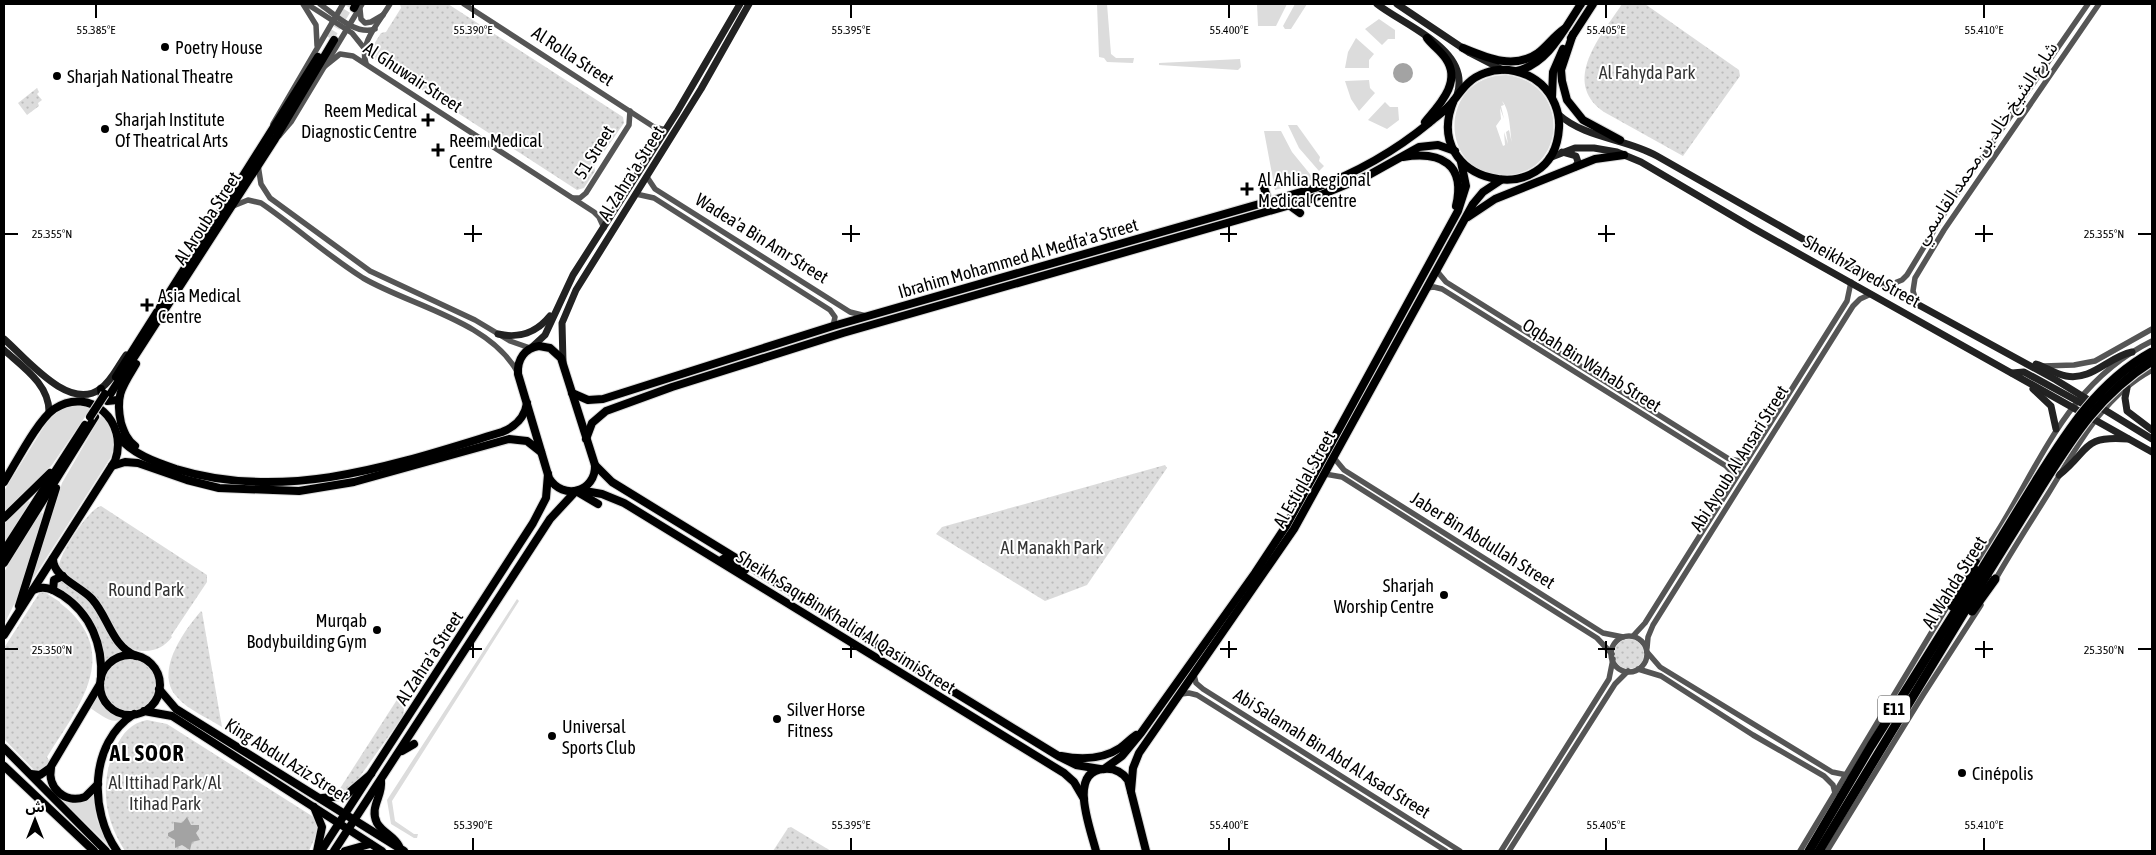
<svg xmlns="http://www.w3.org/2000/svg" width="2156" height="855" font-family="'Asap Condensed','Noto Sans Arabic',sans-serif">
<defs>
<pattern id="park-dots" width="8" height="8" patternUnits="userSpaceOnUse" patternTransform="scale(1.25)"><rect width="8" height="8" fill="#dcdcdc"/><path d="M2 2h.1M6 6h.1" fill="none" stroke="#bbb" stroke-width="1.8" stroke-linecap="round"/></pattern>
</defs>
<rect width="100%" height="100%" fill="#fff"/>
<g fill="#dcdcdc" fill-rule="evenodd">
<polygon points="1097,4 1107,4 1111,54 1116,58 1134,58 1133,63 1107,62 1104,58 1099,57"/>
<polygon points="1257,4 1287,4 1276,26 1258,26"/>
<polygon points="1295,4 1307,4 1291,29 1285,29 1283,26"/>
<polygon points="1379,19 1395,30 1395,39 1388,39 1382,45 1365,29"/>
<polygon points="1356,38 1374,54 1369,60 1369,68 1345,68 1348,52"/>
<polygon points="1240,59 1241,67 1238,70 1159,65 1159,63"/>
<path d="M1506,75C1574,83 1566,178 1502,175C1437,172 1439,76 1506,75ZM1502,101C1510,109 1510,132 1512,144L1509,130L1506,132L1508,144L1504,132L1505,145L1503,146L1496,126L1501,119L1500,108L1504,119L1501,106L1504,105Z"/>
<polygon points="1369,80 1370,88 1375,93 1359,111 1351,99 1345,81"/>
<polygon points="1385,102 1390,107 1398,107 1399,120 1387,129 1368,120"/>
<polygon points="1288,125 1297,125 1320,157 1319,161 1324,166 1319,171 1299,148"/>
<polygon points="1264,131 1281,131 1292,152 1314,179 1275,190"/>
<polygon points="82,405 91,408 52,465 4,513 4,491 48,420 59,411 67,407"/>
<path d="M102,414C113,427 117,441 111,457L31,582L62,483Z"/>
<polygon points="28,501 30,502 4,543 4,524"/>
<polygon points="41,512 43,514 19,594 4,625 4,572"/>
<polygon points="517,599 519,601 392,801 395,821 414,834 418,834 417,838 414,838 391,824 387,800"/>
<path d="M98,695L106,709L124,717C113,727 102,715 90,708Z"/>
<polygon points="49,784 70,802 86,800 93,795 97,820 107,844 47,786"/>
</g>
<g fill="url(#park-dots)">
<polygon points="400,4 448,4 623,117 624,123 594,166 595,171 584,188 577,190 373,58 371,49 381,33 386,32 401,8"/>
<path d="M1622,4H1645L1739,70L1740,76L1683,156L1604,112C1560,81 1602,35 1622,4Z"/>
<polygon points="37,88 39,92 37,94 42,100 38,103 39,106 27,115 18,103"/>
<polygon points="1165,465 1167,468 1087,585 1045,601 936,534 942,527"/>
<path d="M101,506L207,575V582L171,636L172,637C165,646 156,651 145,651C116,652 113,617 98,599C88,588 65,576 59,567C58,556 89,508 101,506Z"/>
<path d="M61,580C70,587 82,593 90,602C103,617 107,638 122,652L104,663L98,633L57,589L56,583Z"/>
<path d="M43,591L60,602V603C124,652 79,706 47,757L50,762L42,771H35L4,739V648L40,592Z"/>
<path d="M201,611L202,612L222,727C208,718 188,710 177,697C154,672 184,631 201,611Z"/>
<circle cx="1629" cy="654" r="15"/>
<circle cx="130" cy="685" r="26"/>
<polygon points="400,695 405,703 403,716 356,782 341,795 339,790"/>
<path d="M147,720L167,724L312,816C322,827 314,839 309,851H125C104,819 99,782 116,747C123,733 131,723 147,720Z"/>
<polygon points="791,827 831,851 773,851 788,828"/>
</g>
<g fill="#a3a3a3">
<circle cx="1403" cy="73" r="10"/>
<polygon points="187,817 191,825 199,825 199,829 196,833 200,840 192,842 190,850 182,845 175,848 175,840 168,836 168,833 174,830 174,822 182,823"/>
</g>
<g fill="none" stroke-linecap="round" stroke-linejoin="round">
<polyline stroke="#d9d9d9" stroke-width="8" stroke-dasharray="8 4" stroke-linecap="butt" points="330,38 350,5"/>
<g stroke="#dbdbdb" stroke-width="10">
<g id="primary">
<polyline points="354,8 356,4"/>
<polyline points="1573,34 1561,70 1562,81 1567,100 1583,120 1620,140"/>
<polyline points="1571,38 1593,4"/>
<path d="M1463,48C1487,58 1514,70 1538,53C1547,46 1554,36 1564,29"/>
<path d="M1517,71C1549,63 1564,29 1581,4"/>
<polyline points="1552,97 1553,72 1563,49"/>
<path d="M1425,122C1439,105 1462,82 1446,59C1441,51 1433,46 1427,38"/>
<path d="M1403,157C1441,151 1466,164 1456,206"/>
<polyline points="1263,185 1270,205"/>
<polyline points="1289,205 1300,213"/>
<polyline points="1468,217 1495,199 1595,159 1624,155"/>
<path d="M539,346L550,348L561,358L595,465C596,492 563,501 549,478L518,374C517,359 525,348 539,346Z"/>
<polyline points="116,377 318,57"/>
<polyline points="101,389 102,396 107,401 118,400"/>
<path d="M572,393L588,400L603,399L833,326L1315,188C1356,173 1395,151 1429,123C1437,116 1448,109 1454,100C1463,88 1470,78 1485,73C1504,66 1526,71 1541,84C1553,95 1560,112 1559,128C1554,214 1418,184 1454,100"/>
<polyline points="109,396 275,139 334,40"/>
<path d="M118,436C132,454 155,462 176,469C287,503 397,464 502,432C515,427 525,417 527,403"/>
<polyline points="586,439 592,423 606,411 672,387 843,333 1311,199 1367,176 1419,147 1438,145 1455,151"/>
<path d="M135,446C127,440 124,432 121,423C115,395 122,387 136,364"/>
<polyline points="595,465 612,482 1060,757 1076,765 1100,769"/>
<polyline points="112,466 125,462 138,463 187,480 219,488 299,491 354,482 509,439 527,441 541,452"/>
<path d="M4,482C16,463 37,421 54,409C90,385 129,422 115,461L4,635"/>
<polyline points="579,490 602,494 624,503 1064,773 1074,782 1084,799"/>
<polyline points="576,491 598,504"/>
<polyline points="4,518 50,473"/>
<polyline points="4,551 85,425"/>
<path d="M53,559C53,577 80,586 92,599C109,618 111,645 136,656"/>
<polyline points="720,561 725,558 745,570"/>
<polyline points="4,563 95,417"/>
<path d="M33,590C44,585 52,589 62,595C91,614 103,645 101,678"/>
<polyline points="53,590 54,580 63,576"/>
<polyline points="19,606 56,488"/>
<polyline points="4,748 106,851"/>
<polyline points="402,751 414,744"/>
<path d="M1061,756C1081,760 1103,759 1120,748C1126,744 1130,739 1136,735"/>
<polyline points="4,766 94,851"/>
<path d="M51,768C47,788 65,804 85,797L98,784"/>
<polyline points="1104,769 1122,756 1141,733 1255,573 1286,526 1458,211 1466,186 1461,162"/>
<polyline points="31,774 40,775 50,768 100,684"/>
<polyline points="1131,791 1133,768 1139,753 1294,529 1473,204 1483,192 1501,180"/>
<path d="M117,851C89,811 89,743 134,714"/>
<polyline points="321,851 533,523 546,498 548,474"/>
<polyline points="334,851 550,519 575,492"/>
<path d="M1096,851C1091,830 1067,771 1104,769C1114,768 1122,772 1128,780L1146,851"/>
</g>
</g>
<g stroke="#dbdbdb" stroke-width="10">
<g id="trunk">
<circle cx="130" cy="685" r="30"/>
<polyline points="159,689 176,709 404,851"/>
<polyline points="144,711 172,716 382,851"/>
<path d="M381,781C383,796 369,807 377,823C383,833 394,836 399,846"/>
<polyline points="322,798 345,796 371,774"/>
<polyline points="314,807 322,827 317,851"/>
<polyline points="345,851 370,844"/>
</g>
</g>
<g stroke="#dbdbdb" stroke-width="11">
<g id="motorway">
<polyline points="1952,606 1976,563"/>
<polyline points="1972,611 1995,579"/>
<polyline points="1809,851 1871,746 1982,569"/>
<polyline points="1819,851 1988,573"/>
</g>
</g>
<g stroke="#555" stroke-width="5.5">
<polyline points="303,4 316,25 317,45"/>
<polyline points="307,4 352,33 364,48"/>
<path d="M320,4C334,14 356,36 375,29"/>
<polyline points="464,4 654,127 666,130"/>
<polyline points="360,9 361,19 365,23 371,22 383,15"/>
<path d="M366,63C358,44 381,20 390,4"/>
<polyline points="325,66 340,54 353,56 594,212 599,217 604,228"/>
<polyline points="273,124 343,4"/>
<polyline points="279,136 291,122 362,4"/>
<polyline points="258,165 261,184 270,198 370,271 475,320 510,341 530,348"/>
<polyline points="647,177 655,189 850,312 866,316"/>
<polyline points="636,194 654,198 830,310 835,317 833,326"/>
<polyline points="573,198 580,198 586,193 629,125 630,111"/>
<path d="M233,206L248,200L261,203C296,227 328,256 363,278C411,306 490,321 518,373"/>
<polyline points="1436,270 1446,282 1729,459 1746,462"/>
<polyline points="1887,286 1902,280 1907,275 1950,204 2088,4"/>
<polyline points="1426,288 1434,287 1442,289 1726,466 1731,471 1733,481"/>
<polyline points="1917,304 1913,291 1915,278 1944,230 2099,4"/>
<polyline points="2043,366 2074,365 2095,361 2152,329"/>
<polyline points="1334,458 1344,470 1603,633 1623,637"/>
<polyline points="1325,474 1342,477 1597,638 1612,654"/>
<path d="M1974,566C2034,487 2056,388 2152,341"/>
<path d="M1994,582C2011,552 2030,523 2048,494C2077,447 2102,397 2152,370"/>
<polyline points="1633,636 1645,623 1847,301 1851,282"/>
<circle cx="1629" cy="654" r="18"/>
<polyline points="1647,648 1648,637 1653,625 1853,306 1860,299 1871,294"/>
<polyline points="1647,652 1660,667 1832,772 1847,775"/>
<polyline points="1638,669 1661,676 1753,735 1824,776 1833,785 1835,793"/>
<polyline points="1194,675 1196,683 1203,689 1460,851"/>
<polyline points="1181,694 1189,693 1197,695 1446,851"/>
<polyline points="1501,851 1609,679 1613,659"/>
<polyline points="1509,851 1615,684 1628,671"/>
<polyline points="1800,851 1951,600"/>
<polyline points="1827,851 1923,695 1981,605"/>
</g>
<g stroke="#222" stroke-width="7">
<path d="M1377,4C1405,26 1472,50 1457,95"/>
<polyline points="1397,4 1470,53 1503,70"/>
<path d="M1558,114C1586,139 1625,138 1657,156L1917,304L2056,380L2152,439"/>
<polyline points="1562,152 1576,156 1578,162 1575,167"/>
<polyline points="1549,158 1575,148 1594,148 1617,152 1641,162 1753,228 2152,452"/>
<path d="M498,334C519,339 537,332 550,316"/>
<path d="M4,339C26,358 69,412 100,389C111,382 118,366 126,355"/>
<polyline points="532,347 545,335 573,275 677,112 740,4"/>
<path d="M4,350C23,367 50,385 49,413"/>
<polyline points="563,362 562,323 576,290 701,89 749,4"/>
<path d="M2036,364C2046,367 2055,374 2066,376C2092,381 2108,357 2132,352"/>
<polyline points="2012,373 2024,372 2092,409"/>
<polyline points="2127,388 2125,398 2127,411 2152,430"/>
<polyline points="2033,389 2051,406 2056,429"/>
<path d="M2059,475C2090,451 2081,435 2128,439"/>
</g>
<use href="#primary" stroke="#000" stroke-width="8"/>
<use href="#trunk" stroke="#000" stroke-width="8"/>
<use href="#motorway" stroke="#000" stroke-width="9"/>
<g stroke="#dbdbdb" stroke-width="10" stroke-linecap="butt">
<polyline id="primary-bridge" points="90,417 105,394"/>
</g>
<g stroke="#dbdbdb" stroke-width="11" stroke-linecap="butt">
<g id="motorway-bridge">
<path d="M1982,569C2000,540 2018,510 2036,481C2068,430 2098,382 2152,352"/>
<path d="M1988,573C2006,544 2024,515 2042,486C2074,435 2100,394 2152,361"/>
</g>
</g>
<use href="#primary-bridge" stroke="#000" stroke-width="8"/>
<use href="#motorway-bridge" stroke="#000" stroke-width="9"/>
</g>
<path fill="none" stroke="#000" stroke-width="2" d="M96,5V18M473,5V18M851,5V18M1229,5V18M1606,5V18M1984,5V18M473,225V242M851,225V242M1229,225V242M1606,225V242M1984,225V242M5,234H18M464,234H482M842,234H860M1220,234H1237M1598,234H1615M1975,234H1993M2138,234H2151M473,641V658M851,641V658M1229,641V658M1606,641V658M1984,641V658M5,649H18M464,649H482M842,649H860M1220,649H1237M1598,649H1615M1975,649H1993M2138,649H2151M473,838V850M851,838V850M1229,838V850M1606,838V850M1984,838V850"/>
<g fill="#000" stroke="#fff" stroke-width="2">
<circle cx="165" cy="47" r="5"/>
<circle cx="57" cy="76" r="5"/>
<path d="M425.5 112.5h5v5h5v5h-5v5h-5v-5h-5v-5h5z"/>
<circle cx="105" cy="129" r="5"/>
<path d="M435.5 142.5h5v5h5v5h-5v5h-5v-5h-5v-5h5z"/>
<path d="M1244.5 181.5h5v5h5v5h-5v5h-5v-5h-5v-5h5z"/>
<path d="M144.5 297.5h5v5h5v5h-5v5h-5v-5h-5v-5h5z"/>
<circle cx="1444" cy="595" r="5"/>
<circle cx="377" cy="630" r="5"/>
<circle cx="777" cy="719" r="5"/>
<circle cx="552" cy="736" r="5"/>
<circle cx="1962" cy="773" r="5"/>
</g>
<g text-anchor="middle" dominant-baseline="central" stroke-width="4" stroke-linejoin="round" paint-order="stroke">
<rect fill="#fff" stroke="#4c4c4c" stroke-width="1" x="1878" y="695.5" width="32" height="27" rx="4"/>
<g font-size="16" font-weight="bold" fill="#000">
<text x="1894" y="709">E11</text>
</g>
<g font-size="18" fill="#000" stroke="#fff" text-anchor="start">
<text x="175" y="47">Poetry House</text>
<text x="67" y="76">Sharjah National Theatre</text>
<text x="417" y="110" text-anchor="end">Reem Medical<tspan x="417" dy="21">Diagnostic Centre</tspan></text>
<text x="115" y="119">Sharjah Institute<tspan x="115" dy="21">Of Theatrical Arts</tspan></text>
<text x="449" y="140">Reem Medical<tspan x="449" dy="21">Centre</tspan></text>
<text x="1258" y="179">Al Ahlia Regional<tspan x="1258" dy="21">Medical Centre</tspan></text>
<text x="158" y="295">Asia Medical<tspan x="158" dy="21">Centre</tspan></text>
<text x="1434" y="585" text-anchor="end">Sharjah<tspan x="1434" dy="21">Worship Centre</tspan></text>
<text x="367" y="620" text-anchor="end">Murqab<tspan x="367" dy="21">Bodybuilding Gym</tspan></text>
<text x="787" y="709">Silver Horse<tspan x="787" dy="21">Fitness</tspan></text>
<text x="562" y="726">Universal<tspan x="562" dy="21">Sports Club</tspan></text>
<text x="1972" y="773">Cinépolis</text>
</g>
<g font-size="18" fill="#000" stroke="#fff">
<text transform="translate(573 56) rotate(33)">Al Rolla Street</text>
<text transform="translate(413 77) rotate(33)">Al Ghuwair Street</text>
<text transform="translate(1986 143) rotate(-56)">شارع الشيخ خالد بن محمد القاسمي</text>
<text transform="translate(594 152) rotate(-58)">51 Street</text>
<text transform="translate(631 173) rotate(-58)">Al Zahra'a Street</text>
<text transform="translate(207 218) rotate(-57)">Al Arouba Street</text>
<text transform="translate(762 238) rotate(32)">Wadea'a Bin Amr Street</text>
<text transform="translate(1018 258) rotate(-16)">Ibrahim Mohammed Al Medfa'a Street</text>
<text transform="translate(1862 271) rotate(29)">Sheikh Zayed Street</text>
<text transform="translate(1592 365) rotate(32)">Oqbah Bin Wahab Street</text>
<text transform="translate(1739 458) rotate(-58)">Abi Ayoub Al Ansari Street</text>
<text transform="translate(1304 479) rotate(-61)">Al Estiqlal Street</text>
<text transform="translate(1483 540) rotate(32)">Jaber Bin Abdullah Street</text>
<text transform="translate(1954 582) rotate(-58)">Al Wahda Street</text>
<text transform="translate(846 622) rotate(32)">Sheikh Saqr Bin Khalid Al Qasimi Street</text>
<text transform="translate(429 658) rotate(-57)">Al Zahra'a Street</text>
<text transform="translate(1332 753) rotate(32)">Abi Salamah Bin Abd Al Asad Street</text>
<text transform="translate(287 760) rotate(32)">King Abdul Aziz Street</text>
</g>
<g font-size="18" fill="#333" stroke="#fff">
<text x="1647" y="72">Al Fahyda Park</text>
<text x="1052" y="547">Al Manakh Park</text>
<text x="146" y="589">Round Park</text>
<text x="165" y="782">Al Ittihad Park/Al<tspan x="165" dy="21">Itihad Park</tspan></text>
</g>
<g font-size="22" font-weight="bold" letter-spacing="1" fill="#000" stroke="#fff">
<text x="147" y="753">AL SOOR</text>
</g>
</g>
<g font-size="12" text-anchor="middle" fill="#000" stroke="#fff" stroke-width="4" stroke-linejoin="round" paint-order="stroke">
<text x="96" y="34">55.385°E</text>
<text x="473" y="34">55.390°E</text>
<text x="851" y="34">55.395°E</text>
<text x="1229" y="34">55.400°E</text>
<text x="1606" y="34">55.405°E</text>
<text x="1984" y="34">55.410°E</text>
<text x="52" y="238">25.355°N</text>
<text x="2104" y="238">25.355°N</text>
<text x="52" y="654">25.350°N</text>
<text x="2104" y="654">25.350°N</text>
<text x="473" y="829">55.390°E</text>
<text x="851" y="829">55.395°E</text>
<text x="1229" y="829">55.400°E</text>
<text x="1606" y="829">55.405°E</text>
<text x="1984" y="829">55.410°E</text>
</g>
<rect width="2156" height="855" fill="none" stroke="#000000" stroke-width="10"/>
<g transform="translate(35 820)" stroke="#ffffff" stroke-width="4" paint-order="stroke">
<path d="M0-4L9 19L0 12L-9 19Z" fill="#000000"/>
<text y="-8" font-size="14" font-weight="bold" text-anchor="middle" fill="#000000">ش</text>
</g>
</svg>
